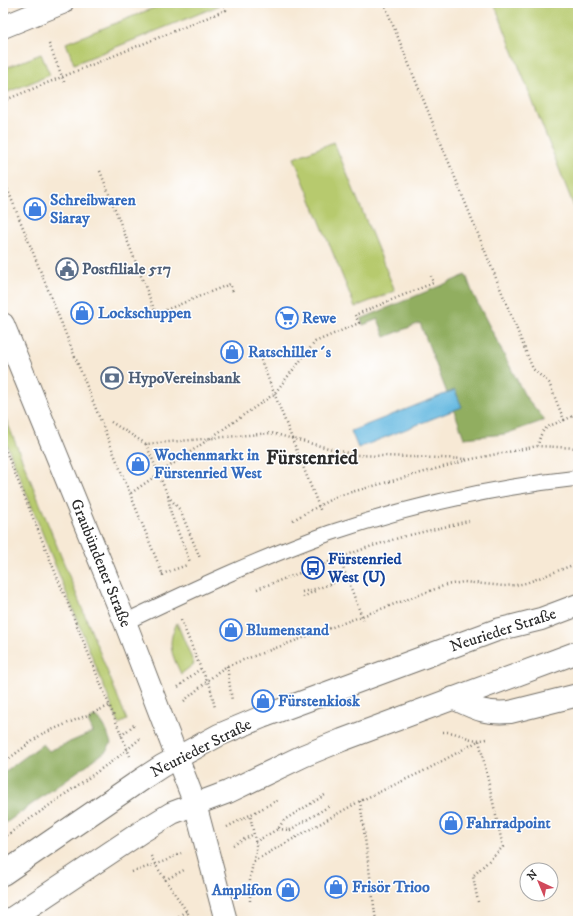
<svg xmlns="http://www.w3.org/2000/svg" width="581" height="924" font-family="'IM FELL DW Pica',serif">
<rect width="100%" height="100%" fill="#fff"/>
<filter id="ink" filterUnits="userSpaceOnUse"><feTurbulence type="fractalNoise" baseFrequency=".025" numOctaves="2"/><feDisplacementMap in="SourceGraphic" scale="8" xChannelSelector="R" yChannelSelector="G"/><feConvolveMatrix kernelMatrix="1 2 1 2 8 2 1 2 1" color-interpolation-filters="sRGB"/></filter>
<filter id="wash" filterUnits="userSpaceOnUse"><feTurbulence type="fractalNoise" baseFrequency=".012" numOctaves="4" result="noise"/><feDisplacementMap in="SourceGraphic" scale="16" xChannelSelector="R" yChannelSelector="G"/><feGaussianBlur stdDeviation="0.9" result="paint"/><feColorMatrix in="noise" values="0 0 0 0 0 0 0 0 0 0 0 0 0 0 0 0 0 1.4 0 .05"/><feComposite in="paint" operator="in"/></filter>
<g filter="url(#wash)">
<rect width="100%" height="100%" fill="#f7e9d5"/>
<g fill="#b7ca6e" stroke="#717a4c">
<polygon points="166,3 217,3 218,6 74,64 66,43"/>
<polygon points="494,3 578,3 578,217"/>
<polygon points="41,54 50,75 3,94 3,69"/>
<polygon points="334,142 395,291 355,307 294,158"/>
<polygon points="3,412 127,720 119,724 3,435"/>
<path d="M177,623L194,664L181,674C172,655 166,644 177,623Z"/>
</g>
<g fill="#91ae61" stroke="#5e6c46">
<polygon points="466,275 473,294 525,396 545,420 505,434 464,438 454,410 461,407 455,390 447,393 420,323 385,337 378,319 363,325 361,319"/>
<path d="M94,717C105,720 107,734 111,743L106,751L3,825V773L43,744L49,751L93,732L88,721Z"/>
</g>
<polygon fill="#64b8e0" stroke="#487286" points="455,390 462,407 358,448 351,431"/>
</g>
<g filter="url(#ink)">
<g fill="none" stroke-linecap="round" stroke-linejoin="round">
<g stroke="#726e66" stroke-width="17">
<path id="service" d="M125,622C192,590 260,558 330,533C410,506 494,487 578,478"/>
</g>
<g stroke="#726e66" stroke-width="24">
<g id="minor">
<polyline points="3,27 62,3"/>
<path d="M453,698C476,709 484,714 510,712L578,695"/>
<polyline points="195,804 226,921"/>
</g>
</g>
<g stroke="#726e66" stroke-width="24">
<polyline id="tertiary" points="3,324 125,622 195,804"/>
</g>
<g stroke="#726e66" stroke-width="24">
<g id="secondary">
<polyline points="3,874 142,779 162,766 219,735 262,717 497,630 541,619 578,605"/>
<polyline points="8,921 141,832 172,813 228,792 303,756 342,740 578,652"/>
</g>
</g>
<g stroke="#726e66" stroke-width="2.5" stroke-dasharray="1 3" stroke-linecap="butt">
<path d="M384,3L533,369L549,383L564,420C547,427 541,427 538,446"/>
<polyline points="49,44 65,84"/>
<polyline points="3,101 226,10 223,3"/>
<polyline points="100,171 156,314 230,284 233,292"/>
<polyline points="3,178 164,578"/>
<polyline points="261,360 321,512"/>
<polyline points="564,420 578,414"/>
<polyline points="111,422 146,444 271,433 355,455 468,459"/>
<polyline points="3,444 130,756"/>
<polyline points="146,444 168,496 171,514 190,562"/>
<polyline points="131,493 274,394 315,342 359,323 355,315 433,283 431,276"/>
<polyline points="168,496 180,510 200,558"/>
<polyline points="293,520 337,496 472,459 538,446 578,448"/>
<polyline points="410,535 469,521"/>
<polyline points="162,574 187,565"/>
<polyline points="347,578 364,622"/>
<polyline points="257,589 366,548 405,536"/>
<polyline points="302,592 319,588 347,578 339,557"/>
<polyline points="303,597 317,590"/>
<polyline points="181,620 201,669 210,686 215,708"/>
<polyline points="227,666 232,701"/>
<polyline points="178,687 200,669"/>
<polyline points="184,701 218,672 227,666 446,585 464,582 504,586 516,585 526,583 578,563"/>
<path d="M443,732C460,731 468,743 487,739"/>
<polyline points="121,736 136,723"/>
<polyline points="3,763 42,734 109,706"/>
<polyline points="360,801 376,921"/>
<polyline points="227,827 278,800"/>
<polyline points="278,829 290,830 331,805"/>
<polyline points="3,838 118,757 141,738"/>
<polyline points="255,842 278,829 284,820 325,795"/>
<polyline points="233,845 254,834"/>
<polyline points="151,856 155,864 193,921"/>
<polyline points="254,861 360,801 428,769 478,741"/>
<polyline points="132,872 165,861 181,853"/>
<polyline points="165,880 186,869"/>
<polyline points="250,901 250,877 256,851 256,845 250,815"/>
<polyline points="478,902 473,876 503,847 479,740"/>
<polyline points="172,921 186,911"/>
</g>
<use href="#service" stroke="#fff" stroke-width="15"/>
<use href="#minor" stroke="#fff" stroke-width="22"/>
<use href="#tertiary" stroke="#fff" stroke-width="22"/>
<use href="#secondary" stroke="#fff" stroke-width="22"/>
</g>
</g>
<defs>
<g id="shop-ring" transform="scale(1.15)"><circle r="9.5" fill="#fff" stroke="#3f7fe0" stroke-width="1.5"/><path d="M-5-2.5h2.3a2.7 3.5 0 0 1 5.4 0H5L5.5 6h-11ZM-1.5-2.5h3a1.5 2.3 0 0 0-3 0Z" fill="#3f7fe0"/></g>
<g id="civic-ring" transform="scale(1.15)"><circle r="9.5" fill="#fff" stroke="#5c6f8a" stroke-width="1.5"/><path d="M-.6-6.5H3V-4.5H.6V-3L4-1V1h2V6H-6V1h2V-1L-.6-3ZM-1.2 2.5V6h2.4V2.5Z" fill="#5c6f8a"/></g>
<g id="supermarket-ring" transform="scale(1.15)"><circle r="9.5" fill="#fff" stroke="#3f7fe0" stroke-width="1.5"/><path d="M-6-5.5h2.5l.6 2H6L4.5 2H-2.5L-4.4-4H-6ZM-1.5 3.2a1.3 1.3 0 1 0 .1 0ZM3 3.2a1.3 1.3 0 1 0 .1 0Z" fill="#3f7fe0"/></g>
<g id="bank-ring" transform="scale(1.15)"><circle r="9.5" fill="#fff" stroke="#5c6f8a" stroke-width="1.5"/><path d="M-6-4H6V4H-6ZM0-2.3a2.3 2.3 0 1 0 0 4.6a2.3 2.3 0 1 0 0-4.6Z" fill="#5c6f8a"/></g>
<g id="bus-ring" transform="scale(1.15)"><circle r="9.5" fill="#fff" stroke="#1a4fb4" stroke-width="1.5"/><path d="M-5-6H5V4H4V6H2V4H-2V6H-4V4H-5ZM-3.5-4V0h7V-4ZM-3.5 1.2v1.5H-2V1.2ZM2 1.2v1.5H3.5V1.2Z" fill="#1a4fb4"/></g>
</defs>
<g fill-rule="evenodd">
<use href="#shop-ring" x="35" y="209"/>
<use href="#civic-ring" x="67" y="269"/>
<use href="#shop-ring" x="82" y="313"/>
<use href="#supermarket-ring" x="287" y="318"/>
<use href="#shop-ring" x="232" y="352"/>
<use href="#bank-ring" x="112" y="378"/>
<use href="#shop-ring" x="138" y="464"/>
<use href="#bus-ring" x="313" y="568"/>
<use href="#shop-ring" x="231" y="630"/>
<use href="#shop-ring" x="263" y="701"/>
<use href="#shop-ring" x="451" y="823"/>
<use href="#shop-ring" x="336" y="887"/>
<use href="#shop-ring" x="288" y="890"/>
</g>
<g text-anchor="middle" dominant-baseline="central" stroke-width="3" stroke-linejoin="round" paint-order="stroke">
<g font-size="16" font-weight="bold" fill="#366cbe" stroke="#fff" text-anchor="start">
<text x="50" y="200">Schreibwaren<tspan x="50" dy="18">Siaray</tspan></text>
<text x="98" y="313">Lockschuppen</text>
<text x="302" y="318">Rewe</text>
<text x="248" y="352">Ratschiller´s</text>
<text x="154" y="455">Wochenmarkt in<tspan x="154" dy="18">Fürstenried West</tspan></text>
<text x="246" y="630">Blumenstand</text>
<text x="278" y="701">Fürstenkiosk</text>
<text x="466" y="823">Fahrradpoint</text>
<text x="352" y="887">Frisör Trioo</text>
<text x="272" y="890" text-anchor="end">Amplifon</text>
</g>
<g font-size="16" font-weight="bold" fill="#4e5e75" stroke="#fff" text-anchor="start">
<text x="82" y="269">Postfiliale 517</text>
<text x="128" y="378">HypoVereinsbank</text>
</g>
<g font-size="16" font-weight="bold" fill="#164399" stroke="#fff" text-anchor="start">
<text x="328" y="559">Fürstenried<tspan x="328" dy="18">West (U)</tspan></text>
</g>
<g font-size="16" fill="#2b2b2b" stroke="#fff">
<text transform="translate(101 563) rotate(68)">Graubündener Straße</text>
<text transform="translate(503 630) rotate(-18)">Neurieder Straße</text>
<text transform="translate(201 748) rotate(-27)">Neurieder Straße</text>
</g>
<g font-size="20" font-weight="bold" fill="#2b2b2b" stroke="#fff">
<text x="312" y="458">Fürstenried</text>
</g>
</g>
<rect width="581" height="924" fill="none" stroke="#fff" stroke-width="16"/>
<g transform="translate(539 882) rotate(316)"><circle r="19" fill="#ffffff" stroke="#aaaaaa"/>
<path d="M0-3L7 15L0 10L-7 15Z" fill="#d1495b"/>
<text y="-6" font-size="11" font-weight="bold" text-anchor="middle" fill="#2b2b2b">N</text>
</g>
</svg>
